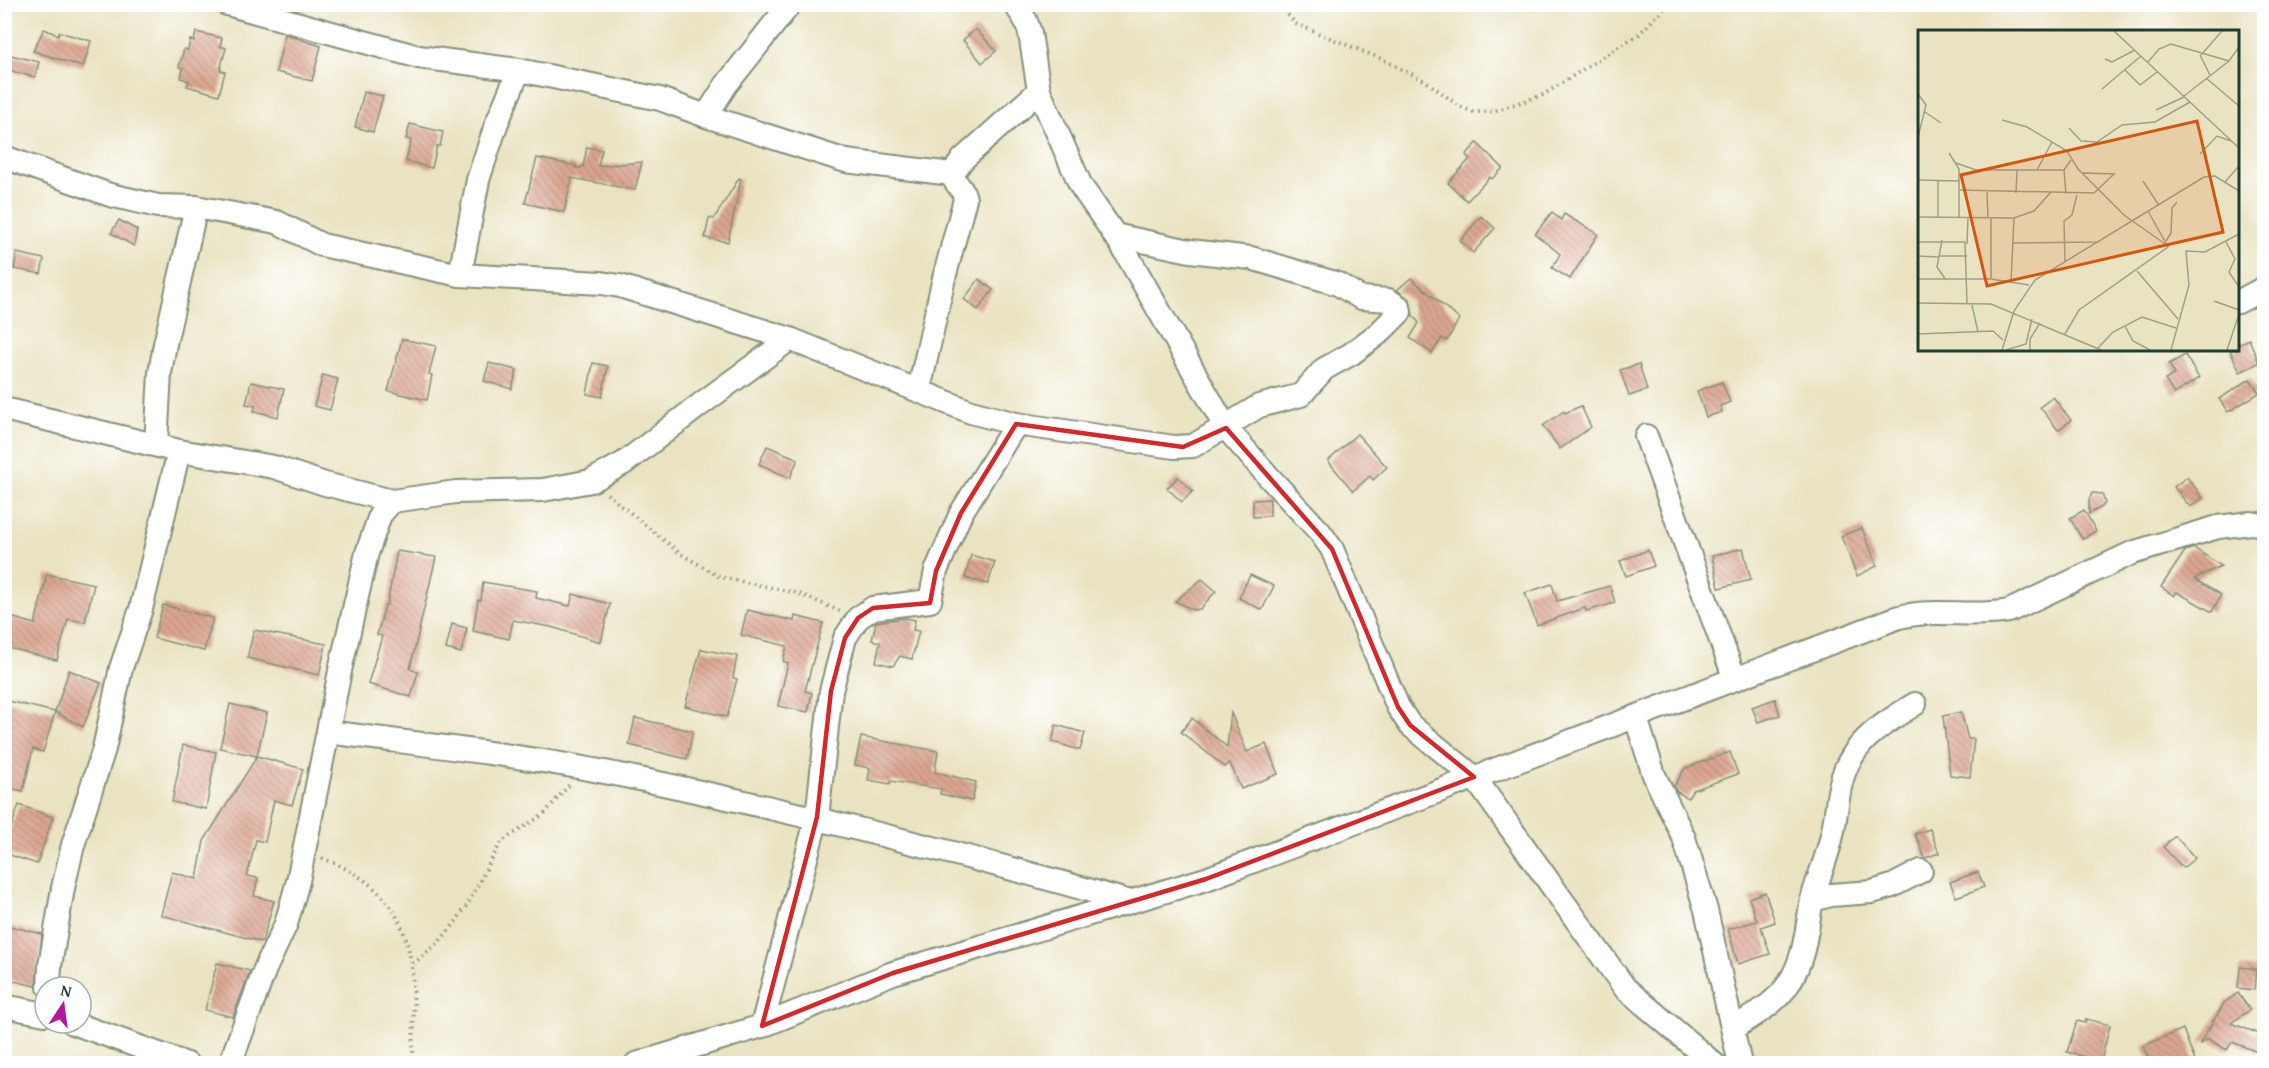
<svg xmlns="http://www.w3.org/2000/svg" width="2269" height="1068" font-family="'Gentium Book Plus',serif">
<defs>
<pattern id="building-back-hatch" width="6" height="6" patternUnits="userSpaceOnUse" patternTransform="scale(1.5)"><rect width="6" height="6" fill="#dca691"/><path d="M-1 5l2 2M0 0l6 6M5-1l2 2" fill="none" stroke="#b28877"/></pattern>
</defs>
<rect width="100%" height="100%" fill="#fff"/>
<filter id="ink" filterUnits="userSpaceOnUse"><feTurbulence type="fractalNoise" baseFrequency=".0167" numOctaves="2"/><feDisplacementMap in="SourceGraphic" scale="12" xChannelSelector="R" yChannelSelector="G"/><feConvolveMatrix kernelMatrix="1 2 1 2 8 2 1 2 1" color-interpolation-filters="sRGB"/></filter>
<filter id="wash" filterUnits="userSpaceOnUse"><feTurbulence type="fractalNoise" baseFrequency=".008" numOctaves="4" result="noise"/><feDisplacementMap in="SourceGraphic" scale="24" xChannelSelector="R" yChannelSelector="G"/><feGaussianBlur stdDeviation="1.35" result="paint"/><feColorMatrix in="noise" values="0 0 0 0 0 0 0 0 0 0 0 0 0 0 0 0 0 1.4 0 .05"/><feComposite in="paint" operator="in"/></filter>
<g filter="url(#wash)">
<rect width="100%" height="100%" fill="#eae3c1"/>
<g id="blocks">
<g fill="url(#building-back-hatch)">
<polygon points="44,29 58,35 59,32 91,41 83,67 33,51"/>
<polygon points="976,29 996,51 982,63 963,40"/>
<polygon points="196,32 222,38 220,46 226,48 220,70 225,72 219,95 187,86 189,81 181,78 183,68 179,67 184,49 188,50 190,40 194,41"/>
<polygon points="285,34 321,46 312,81 276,72"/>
<polygon points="11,55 39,62 35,77 7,70"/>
<polygon points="364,92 383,96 373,132 355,127"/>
<polygon points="410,124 443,132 440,146 437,146 432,168 406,161 411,140 406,139"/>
<polygon points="1477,143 1503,168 1492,179 1490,177 1467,201 1448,183 1470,159 1466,155"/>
<polygon points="587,147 602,150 598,166 642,162 635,190 572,178 564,212 525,203 537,158 576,166 575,168 583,167"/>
<polygon points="739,178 741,179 728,242 705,238 709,218 714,219"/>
<polygon points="1552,212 1561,220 1564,214 1598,234 1570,279 1552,268 1560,254 1535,234"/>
<polygon points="1481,216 1495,228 1473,253 1460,241"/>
<polygon points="119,220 137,230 134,246 111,233"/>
<polygon points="17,253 44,259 41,274 14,269"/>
<polygon points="1411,278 1459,319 1447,341 1442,338 1432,353 1410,338 1419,323 1413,315 1410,300 1397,290"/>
<polygon points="979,279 993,290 978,310 964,299"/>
<polygon points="402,339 436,346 429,374 432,375 427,400 388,391"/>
<polygon points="2249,339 2259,363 2240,372 2230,350 2238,350 2238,345"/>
<polygon points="2185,355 2199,378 2174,394 2165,380 2175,374 2169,364"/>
<polygon points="489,363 517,370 512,389 484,381"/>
<polygon points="593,363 608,366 602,397 587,394"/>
<polygon points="1639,364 1647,390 1629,396 1620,370"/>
<polygon points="323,375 338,379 330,410 314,406"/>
<polygon points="2250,379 2259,393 2228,412 2219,399"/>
<polygon points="251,382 284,389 278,417 254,411 255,406 246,404"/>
<polygon points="1722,382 1730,402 1720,406 1722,412 1706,417 1697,391"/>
<polygon points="2053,397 2071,420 2058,430 2040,407"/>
<polygon points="1581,406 1591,427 1560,449 1543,426 1564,411 1565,413"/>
<polygon points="1357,434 1387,467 1373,480 1370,476 1353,491 1328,461"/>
<polygon points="767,446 798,459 790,478 759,464"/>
<polygon points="1178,477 1193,491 1182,502 1167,488"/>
<polygon points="2187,477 2203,498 2190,507 2174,487"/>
<polygon points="2092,493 2102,494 2105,503 2102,507 2089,514 2089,500"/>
<polygon points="1270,499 1270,516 1253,517 1253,500"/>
<polygon points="2084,510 2096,531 2082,539 2070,518"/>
<polygon points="1862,528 1877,566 1857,576 1841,536"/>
<polygon points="1743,548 1751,580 1719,588 1712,556"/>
<polygon points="2194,548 2221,566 2194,579 2221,595 2212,612 2177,592 2174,596 2161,587 2185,551"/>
<polygon points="1648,550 1654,566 1626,576 1620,561"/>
<polygon points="397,551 436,557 410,669 418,672 411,697 368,684 382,636 377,635 385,605 387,605"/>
<polygon points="971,555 995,562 988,584 965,578"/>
<polygon points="47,574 94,584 85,622 68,619 57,660 4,647 4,615 35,624"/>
<polygon points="1250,575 1274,586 1262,610 1239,598"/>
<polygon points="1202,579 1216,591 1200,609 1193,610 1175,601"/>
<polygon points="483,582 537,591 536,598 570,606 573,594 610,604 601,642 551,627 513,620 509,639 473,631 478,600 481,600"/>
<polygon points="1552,584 1557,601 1610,586 1615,603 1586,611 1585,608 1537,625 1525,593"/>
<polygon points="163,605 213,618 204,651 154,638"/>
<polygon points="747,610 794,621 795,616 823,623 805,691 812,693 808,712 778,706 788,663 783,661 787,646 741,635"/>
<polygon points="906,618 915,620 913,630 919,631 912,659 900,656 893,666 876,662 880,642 872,640 876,622"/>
<polygon points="452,624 467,628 461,653 446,649"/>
<polygon points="254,630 326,644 319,675 247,658"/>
<polygon points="701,649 737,656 733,678 737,679 727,717 685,706"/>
<polygon points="69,670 101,683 83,727 55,712"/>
<polygon points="1775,699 1780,715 1758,722 1752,707"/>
<polygon points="4,700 55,712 43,752 33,749 23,791 4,787"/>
<polygon points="230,704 267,713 257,756 220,748"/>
<polygon points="1961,712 1968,739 1974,739 1970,777 1950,775 1943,716"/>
<polygon points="1231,713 1247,752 1266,744 1278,774 1241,789 1230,763 1225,767 1181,732 1192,718 1227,747"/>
<polygon points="635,718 693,731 687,759 629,745"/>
<polygon points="1056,725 1085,733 1080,750 1052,742"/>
<polygon points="861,737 938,751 935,772 976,782 972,801 940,794 941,789 891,781 890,784 868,780 870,768 855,765"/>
<polygon points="183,745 216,752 206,809 172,802"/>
<polygon points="1730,752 1738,774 1693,790 1688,798 1677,792 1674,786 1685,768"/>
<polygon points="257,756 303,769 292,805 274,800 265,842 256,840 247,876 258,878 254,896 274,901 262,942 161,915 172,872 197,879 204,841"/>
<polygon points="19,805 53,817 37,864 4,853 4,847"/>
<polygon points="1930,829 1939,853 1925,858 1915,834"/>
<polygon points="2175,836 2195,858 2183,868 2163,847"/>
<polygon points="1978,872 1984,887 1956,897 1950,882"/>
<polygon points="1765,892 1775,922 1761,927 1770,954 1738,964 1728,929 1757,921 1749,898"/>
<polygon points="10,926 42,934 36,986 4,979 4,948"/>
<polygon points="217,963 250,971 233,1017 205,1010"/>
<polygon points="2240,967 2256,969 2254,990 2238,988"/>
<polygon points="2238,993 2250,1010 2231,1023 2265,1036 2265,1055 2232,1042 2227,1050 2208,1039 2199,1045 2224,1003"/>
<polygon points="2086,1019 2110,1025 2101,1061 2067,1052 2077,1021 2085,1023"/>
<polygon points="2183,1029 2196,1064 2151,1064 2143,1046"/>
</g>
</g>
</g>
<g filter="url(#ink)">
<use href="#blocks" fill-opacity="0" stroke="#84907a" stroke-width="1.5"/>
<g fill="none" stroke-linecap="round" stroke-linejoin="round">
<g stroke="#84907a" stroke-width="26">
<g id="street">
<polyline points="227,4 419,57 519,70 660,99 706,116 846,161 952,174"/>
<polyline points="1015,4 1026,21 1030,33 1039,91 1081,186 1121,244 1226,428 1269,477 1320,532 1332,549 1398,707 1410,725 1474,777 1625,988 1714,1064"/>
<polyline points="706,116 726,85 790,4"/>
<polyline points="4,157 110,195 158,206 196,207 277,222 322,245 460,275 601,283 620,286 790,339 971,412 1016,424 1174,447 1193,446 1259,406 1301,395 1324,369 1351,354 1379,333 1400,312 1399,307 1388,300 1361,298 1338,284 1251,258 1190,251 1114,235"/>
<polyline points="460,275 478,180 496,125 519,70"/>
<polyline points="2238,302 2264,288"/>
<path d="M919,390L943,282L965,199C964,188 954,184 952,174L963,159L1039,91"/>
<polyline points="4,409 179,451 274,467 325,484 392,501 456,492 543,490 591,481 624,463 701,404 790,339"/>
<polyline points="1646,436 1735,679"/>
<polyline points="156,445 160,373 165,344 196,207"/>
<polyline points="1636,718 1654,775 1684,838 1706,910 1740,1064"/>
<path d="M328,732C425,745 524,755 620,775C791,810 960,853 1127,901"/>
<polyline points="1812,900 1831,895 1872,892 1892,886 1921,871"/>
<polyline points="49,987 50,966 63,888 73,845 104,749 121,668 141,609 179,451"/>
<polyline points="4,1006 45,1014"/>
<polyline points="73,1023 187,1064"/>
<polyline points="762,1026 817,817 831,691 845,638 858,618 873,608 930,601 936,571 961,513 1016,424"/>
<path d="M1733,1029C1752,1016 1777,1003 1789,983C1806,956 1806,930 1812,900C1818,877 1829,854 1833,830C1837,812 1837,793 1843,776C1854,740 1885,723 1915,704"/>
<polyline points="230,1064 265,969 286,924 298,881 341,666 367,553 380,515 392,501"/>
<path d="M636,1064L762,1026L893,973L1206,879L1899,617C1934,608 1973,618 2009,611L2132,553L2218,527L2251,523L2264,525"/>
</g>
</g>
<g stroke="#84907a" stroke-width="4" stroke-dasharray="1.5 4.5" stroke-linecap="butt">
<polyline points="1285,4 1285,12 1296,24 1384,60 1427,82 1459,106 1473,112 1483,112 1494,111 1543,95 1639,34 1669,4"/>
<polyline points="607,494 681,554 720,577 797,593 840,611"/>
<path d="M322,858C425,897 414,972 413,1064"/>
<polyline points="413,964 435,946 452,927 466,907 501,842 544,814 569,785"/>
</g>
<use href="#street" stroke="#fff" stroke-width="22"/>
</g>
</g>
<path fill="none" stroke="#d62828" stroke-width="4.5" stroke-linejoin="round" d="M1016,424L1183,447L1226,428L1332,549L1398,707L1410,725L1474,777L1206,879L893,973L762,1026L817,817L831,691L845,638L858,618L873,608L930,603L936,571L961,513Z"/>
<g transform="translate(1918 30)">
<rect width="321" height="321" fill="#eae3c1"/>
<path fill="none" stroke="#99a189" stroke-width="1.5" d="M196,1L321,118M282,25L292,45M283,25L304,1M187,29L194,32L217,20M230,32L241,19L253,14L311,31M207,40L222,55L239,42M288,48L321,76M184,59L223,26M0,64L8,75L0,107M266,66L311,31L321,17M238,80L266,67M7,82L23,93M84,90L109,97L149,121L160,139L206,185L250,216M151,98L163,111L179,112L204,95L237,92L272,72M31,123L41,139V187M282,124L299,106L313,111M38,133L58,140H146M119,140L134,112M0,150L41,151M20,151V187M225,151L240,174M306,153L321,136M42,160L176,163L196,144L165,143M69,162L70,188M98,163L99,140M148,164L146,140L153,130M0,187L96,188L116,181L133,162M24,210L19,237L28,250M248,211L253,203L254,178L259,172M0,212H47L49,273M308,212L317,229L311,242L321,257M95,213L181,212M49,214L50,188M0,226L20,227M22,226H49M147,233L146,191L154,185L159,165M219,241L260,289M0,249H73L111,255M73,249V188M93,252L96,188M296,271L321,280M0,273L73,274L183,320M54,275L60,302M207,296L215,311L232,320M0,304L75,301L85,310M147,304L161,280L250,217L230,181M180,318L195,302L224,287L258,298M84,320L96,281L117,250L286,147L297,146L321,161M88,320L108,314L114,289M112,320V309L122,293M253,320L271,255L268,221L287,222L321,204M309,320L321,284"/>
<path fill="#d45610" fill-opacity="0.15" stroke="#d45610" stroke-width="3" d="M279,91L305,202L69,256L43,145Z"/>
<rect width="321" height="321" fill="none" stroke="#1f3d34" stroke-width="3"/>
</g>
<rect width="2269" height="1068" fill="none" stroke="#fff" stroke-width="24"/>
<g transform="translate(63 1005) rotate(13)"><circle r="28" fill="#ffffff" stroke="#a5b1ae" stroke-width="1.5"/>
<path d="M0-4.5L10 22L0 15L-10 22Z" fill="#b5179e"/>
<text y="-9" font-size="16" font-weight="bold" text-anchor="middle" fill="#1f3d34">N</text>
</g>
</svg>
